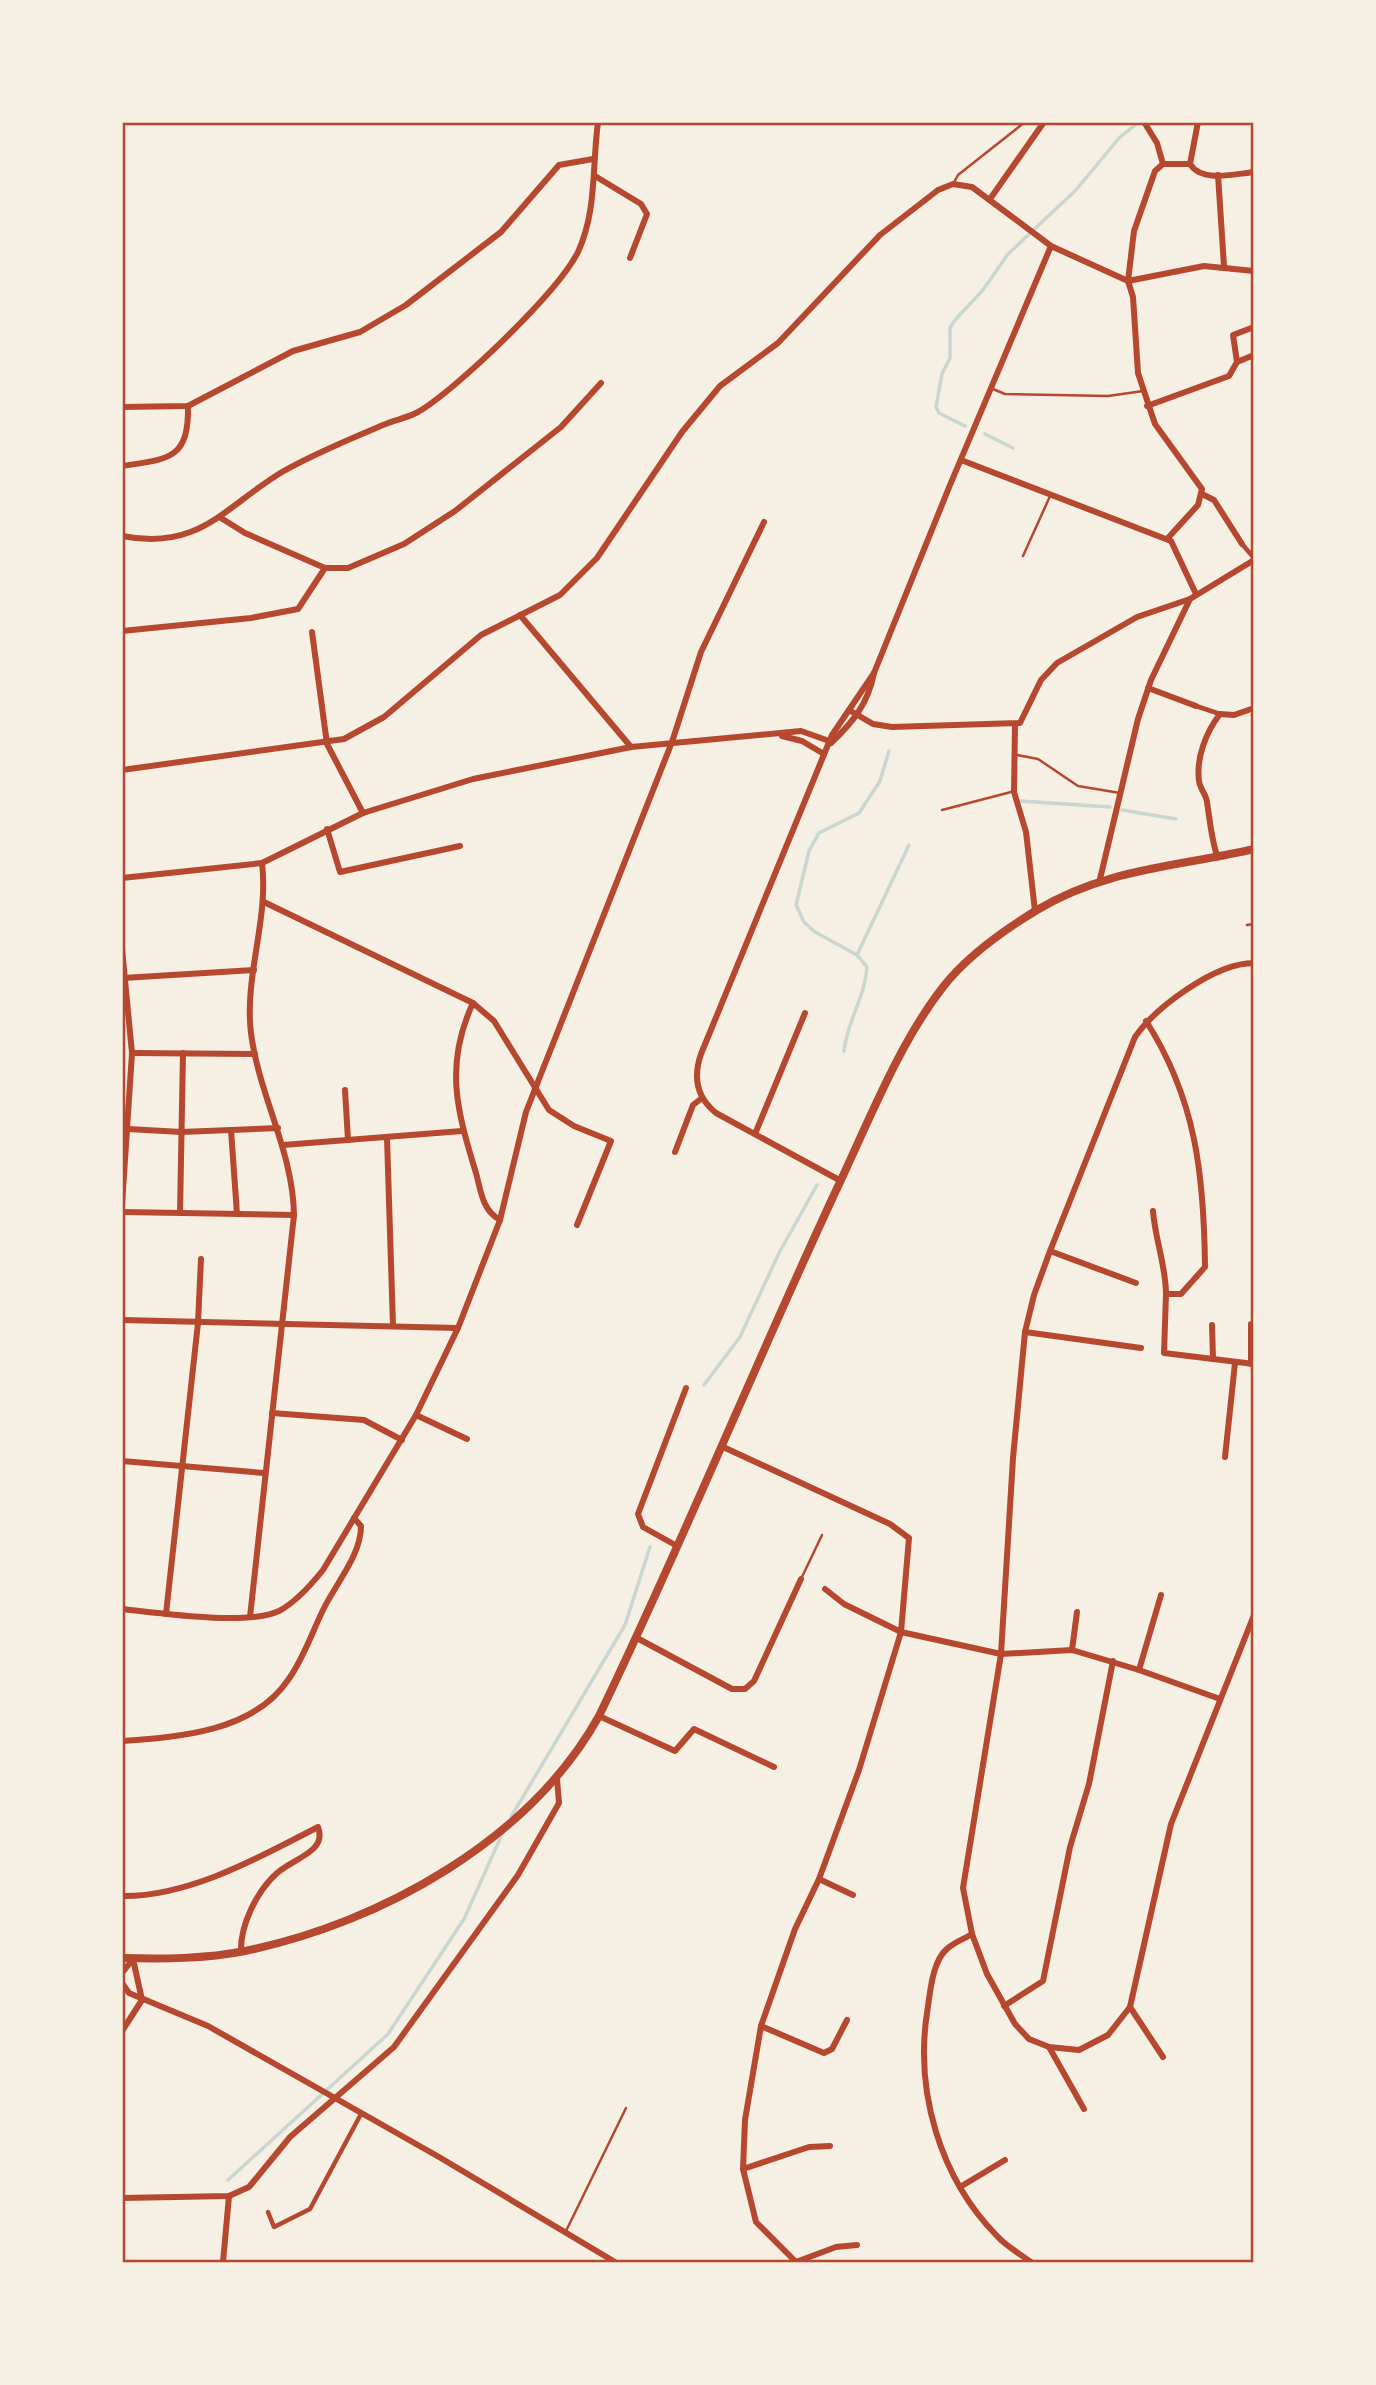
<svg xmlns="http://www.w3.org/2000/svg" width="1376" height="2385" font-family="'Fira Sans',sans-serif">
<rect width="100%" height="100%" fill="#f6efe4"/>
<g fill="none" stroke-linecap="round" stroke-linejoin="round">
<g stroke="#c9d6d2" stroke-width="3.5">
<polyline points="965,426 939,413 936,407 942,374 950,358 950,328 955,320 983,290 1008,254 1075,191 1120,137 1139,122"/>
<polyline points="985,434 1013,448"/>
<polyline points="1020,801 1110,807"/>
<polyline points="1122,810 1176,819"/>
<polyline points="857,955 909,845"/>
<path d="M844,1051C847,1021 865,998 867,967L857,955L815,932L804,922L796,905L809,851L819,833L859,813L880,781L889,751"/>
<polyline points="704,1385 740,1337 779,1253 817,1185"/>
<polyline points="511,1817 625,1625 650,1547"/>
<polyline points="228,2180 388,2034 464,1919 504,1830"/>
</g>
<g stroke="#b5482f" stroke-width="2.5">
<polyline points="953,184 958,175 1025,122"/>
<polyline points="993,389 1005,394 1108,396 1143,391"/>
<polyline points="1023,556 1051,494"/>
<polyline points="1017,755 1038,759 1078,786 1120,793"/>
<polyline points="942,810 1011,792"/>
<polyline points="1247,925 1254,924"/>
<polyline points="801,1579 822,1535"/>
<polyline points="566,2231 626,2108"/>
</g>
<g stroke="#b5482f" stroke-width="4.5">
<polyline points="1242,544 1254,558"/>
<polyline points="1196,706 1220,714"/>
<polyline points="268,2212 274,2227 310,2209 361,2114"/>
</g>
<g stroke="#b5482f" stroke-width="6">
<polyline points="1144,122 1157,143 1163,164"/>
<path d="M1190,164C1202,183 1235,174 1254,172"/>
<polyline points="1190,164 1198,122"/>
<polyline points="1218,175 1224,266"/>
<polyline points="595,176 641,204 647,214 630,258"/>
<polyline points="990,199 1044,122"/>
<polyline points="1128,281 1204,266 1254,271"/>
<polyline points="1237,362 1233,335 1254,327"/>
<polyline points="1147,406 1229,376 1237,362 1254,355"/>
<polyline points="122,407 188,406 293,351 360,332 406,305 501,232 559,165 593,159"/>
<polyline points="961,460 1171,541 1196,594"/>
<path d="M122,466C168,459 189,460 188,406"/>
<polyline points="1202,494 1214,500 1242,544"/>
<polyline points="221,518 245,533 325,568 348,568 404,544 455,511 561,427 601,383"/>
<path d="M122,536C200,551 224,507 282,472C313,454 350,439 383,425C394,420 407,418 418,412C457,389 558,292 578,252C597,211 592,166 598,122"/>
<polyline points="1167,539 1198,505 1202,489 1155,424 1138,373 1133,297 1128,281 1134,231 1155,171 1163,164 1190,164"/>
<polyline points="520,615 631,747"/>
<polyline points="122,631 251,618 298,609 325,568"/>
<polyline points="312,632 327,744 363,813"/>
<polyline points="1254,638 1254,641"/>
<polyline points="1148,688 1196,706"/>
<polyline points="849,710 873,724 892,727 1020,723 1041,680 1057,663 1137,617 1190,599 1254,560"/>
<polyline points="1015,725 1014,792 1026,832 1035,911"/>
<polyline points="782,736 802,741 824,754"/>
<path d="M831,743C853,722 868,704 874,673L950,485L1051,246"/>
<polyline points="122,770 344,739 384,717 481,635 560,595 597,558 682,432 720,386 778,343 880,235 938,190 953,184 972,187 1051,246 1128,281"/>
<polyline points="327,829 340,872 460,846"/>
<path d="M1217,856C1211,837 1210,821 1207,802C1206,794 1200,789 1199,781C1196,758 1206,732 1220,714L1234,715L1254,708"/>
<polyline points="122,878 262,863 363,813 473,779 631,747 801,731 832,742"/>
<polyline points="1100,879 1138,719 1151,680 1190,599"/>
<polyline points="264,902 473,1003 494,1021 549,1110 574,1126 611,1141 577,1225"/>
<polyline points="122,949 132,1053 122,1205"/>
<path d="M1254,963C1215,963 1156,1007 1135,1037L1050,1251L1034,1295L1025,1332L1013,1458L1001,1654L963,1888L972,1934L987,1974L1015,2024L1029,2039L1049,2047L1079,2050L1108,2035L1130,2007L1171,1824L1254,1615"/>
<polyline points="123,978 254,970"/>
<path d="M473,1003C444,1065 457,1111 476,1173C481,1191 482,1210 500,1220"/>
<path d="M1146,1021C1196,1099 1204,1175 1205,1267L1181,1294H1166L1164,1353L1254,1364"/>
<polyline points="132,1053 255,1054"/>
<polyline points="345,1090 348,1140"/>
<polyline points="128,1129 181,1132 278,1128"/>
<polyline points="231,1130 237,1214"/>
<polyline points="755,1134 805,1013"/>
<polyline points="387,1138 393,1326"/>
<polyline points="283,1145 462,1131"/>
<polyline points="675,1152 693,1105 702,1098"/>
<path d="M841,1181L716,1113C696,1097 693,1077 701,1054L832,735L874,673"/>
<path d="M1153,1211C1155,1239 1166,1266 1166,1294"/>
<polyline points="122,1212 294,1215"/>
<polyline points="180,1213 183,1053"/>
<polyline points="1050,1251 1136,1283"/>
<polyline points="122,1320 458,1328"/>
<polyline points="1251,1324 1251,1364"/>
<polyline points="1212,1325 1213,1359"/>
<polyline points="1025,1332 1141,1348"/>
<polyline points="272,1413 364,1420 402,1440"/>
<polyline points="416,1415 467,1439"/>
<polyline points="721,1446 890,1524 909,1538 901,1632 859,1770 819,1879 795,1929 761,2026 745,2120 743,2169 756,2222 796,2262"/>
<polyline points="1225,1457 1235,1363"/>
<polyline points="122,1461 264,1473"/>
<polyline points="677,1546 643,1527 638,1514 686,1388"/>
<polyline points="825,1589 844,1604 901,1632 1001,1654 1072,1650 1139,1670 1220,1699"/>
<path d="M122,1609C159,1613 247,1626 279,1611C296,1602 311,1585 323,1570L416,1415L458,1328L500,1220L526,1112L672,742L701,652L764,522"/>
<polyline points="166,1614 198,1323 201,1259"/>
<path d="M250,1617L294,1215C293,1151 259,1096 251,1033C244,976 269,920 262,863"/>
<polyline points="637,1638 732,1689 745,1689 754,1681 801,1579"/>
<polyline points="1072,1650 1077,1612"/>
<polyline points="1139,1670 1161,1595"/>
<polyline points="599,1716 675,1751 694,1729 774,1767"/>
<path d="M122,1741C179,1737 253,1732 288,1680C304,1658 312,1632 324,1608C337,1582 361,1555 361,1526L354,1518"/>
<polyline points="819,1879 853,1895"/>
<path d="M122,1896C189,1897 260,1857 318,1827C321,1835 320,1842 314,1848C304,1858 289,1863 277,1873C257,1891 240,1925 241,1952"/>
<path d="M972,1934C964,1939 955,1942 948,1948C932,1960 930,1994 927,2013C915,2092 940,2178 997,2236C1006,2246 1020,2254 1031,2262"/>
<polyline points="133,1959 142,2000"/>
<polyline points="122,1973 133,1959"/>
<polyline points="122,1983 129,1993 208,2026 439,2157 615,2262"/>
<polyline points="1004,2006 1043,1981 1070,1847 1089,1784 1113,1661"/>
<polyline points="1130,2007 1163,2057"/>
<polyline points="761,2026 824,2053 832,2049 847,2020"/>
<polyline points="122,2031 142,2000"/>
<polyline points="1049,2047 1084,2109"/>
<polyline points="743,2169 809,2147 830,2146"/>
<polyline points="960,2187 1005,2160"/>
<polyline points="122,2198 229,2196 249,2187 290,2137 394,2047 518,1875 559,1803 557,1779"/>
<polyline points="223,2262 229,2196"/>
<polyline points="796,2262 836,2247 857,2245"/>
</g>
<path stroke="#b5482f" stroke-width="8" d="M122,1958C163,1959 205,1959 245,1951C381,1923 530,1840 599,1716C684,1540 757,1359 840,1182C870,1118 900,1042 943,987C967,956 1004,930 1037,910C1107,868 1177,867 1254,849"/>
</g>
<rect width="1376" height="2385" fill="none" stroke="#f6efe4" stroke-width="248"/>
<rect x="124" y="124" width="1128" height="2137" fill="none" stroke="#b5482f" stroke-width="2.5"/>
</svg>
